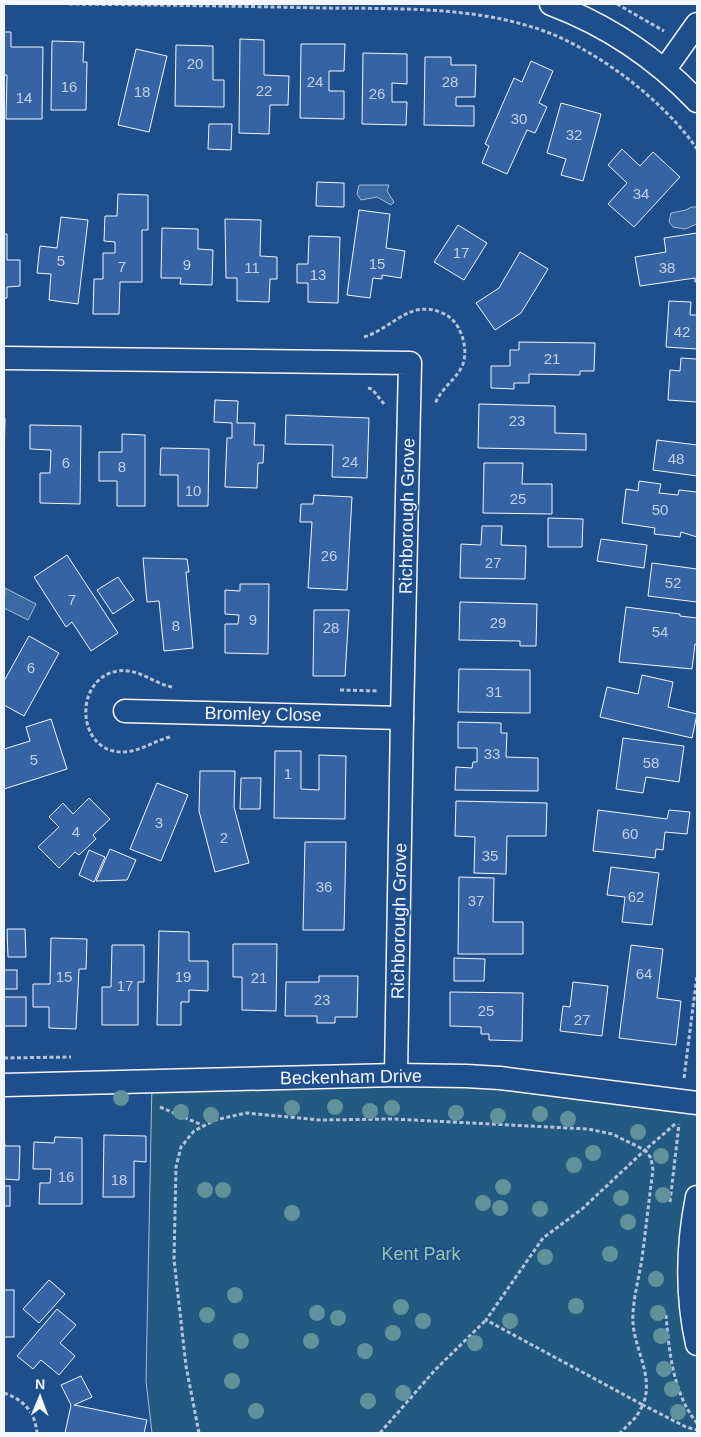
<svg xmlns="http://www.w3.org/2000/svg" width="701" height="1437" font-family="Helvetica,sans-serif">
<rect width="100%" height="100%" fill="#1f4e8c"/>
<polygon fill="#245a82" stroke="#a8bbd7" points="396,1075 697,1103 697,1433 152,1433 146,1381 152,1082"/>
<g fill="#3b69a3" stroke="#a8bbd7">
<polygon points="359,185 389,185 387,191 394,202 391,205 377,197 361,200 357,194"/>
<polygon points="691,207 697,207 697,224 685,229 673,227 669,222 671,213 686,210"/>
<polygon points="5,588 36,604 28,620 4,608"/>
</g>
<g fill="#3563a3" stroke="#f2f6ff">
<polygon points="4,32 11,32 11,47 43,47 42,119 6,119 7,75 4,75"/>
<polygon points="240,39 264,40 264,75 289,76 288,105 270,105 269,134 239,133"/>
<polygon points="52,41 84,42 83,62 87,62 86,110 51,110"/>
<polygon points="301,44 345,44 344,71 329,71 329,91 344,91 344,119 300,118"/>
<polygon points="176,45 213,46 213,80 224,80 224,107 175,106"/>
<polygon points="136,49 167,56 149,132 118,125"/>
<polygon points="363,53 407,54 407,84 392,83 392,102 407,102 406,125 362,124"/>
<polygon points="425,57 451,57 451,65 476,65 475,97 456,97 456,106 474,106 474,126 424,125"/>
<polygon points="531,61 553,71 539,103 547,107 535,133 527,130 507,174 482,163 489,146 485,144 514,78 522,82"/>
<polygon points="561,103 601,114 583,181 561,175 566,159 547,153"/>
<polygon points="209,124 232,124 231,150 208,149"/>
<polygon points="622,149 640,166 653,152 680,177 634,227 608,204 627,183 608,165"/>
<polygon points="317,182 344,183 344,207 316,206"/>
<polygon points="118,194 148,195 148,230 142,230 142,282 120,282 119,314 93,314 94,279 103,279 103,253 115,253 115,242 104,241 105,216 117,216"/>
<polygon points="359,210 390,214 386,248 405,251 401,278 382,275 382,279 373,278 370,298 347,295"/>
<polygon points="61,217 88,220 78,304 49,300 51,274 37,273 40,246 57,248"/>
<polygon points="225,219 261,220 260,256 277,257 277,279 270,279 269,302 237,301 237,278 226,278"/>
<polygon points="458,225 487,243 464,280 434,262"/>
<polygon points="162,228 198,229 198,249 213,250 212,285 180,284 181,278 161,278"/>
<polygon points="697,233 697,281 695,282 695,278 640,286 635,257 666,252 664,238"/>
<polygon points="4,234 7,234 7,260 20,260 20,286 7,287 7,298 4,298"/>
<polygon points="309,236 340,237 338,303 308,302 308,283 297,283 297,264 308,264"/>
<polygon points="520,252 548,269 521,313 495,330 476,303 499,288"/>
<polygon points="669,301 691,302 690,315 697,315 697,349 666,347"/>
<polygon points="519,342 595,343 594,371 580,371 580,375 529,374 529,383 514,383 514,389 491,388 491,366 510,366 510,350 519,350"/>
<polygon points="681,358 697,359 697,402 668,400 670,370 680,371"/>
<polygon points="215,400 238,401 237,423 255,423 254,445 264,445 263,463 258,463 257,488 225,487 227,438 232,438 232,423 214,422"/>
<polygon points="479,404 555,406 555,433 586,434 586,450 478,448"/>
<polygon points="286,415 369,418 367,478 332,477 333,445 285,444"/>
<polygon points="4,418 5,418 4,470"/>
<polygon points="30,425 81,426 80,504 40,503 40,473 50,473 51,450 30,449"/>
<polygon points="122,434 145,435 145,506 117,506 117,481 99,481 99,452 122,452"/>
<polygon points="657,440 697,445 697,476 653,470"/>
<polygon points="161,448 209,449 208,506 178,506 178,475 160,475"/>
<polygon points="484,463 523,463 522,484 552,484 552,514 483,513"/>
<polygon points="639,481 661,484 659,493 678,495 679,490 697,492 697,537 681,532 680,537 654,534 655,528 622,523 626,489 638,491"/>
<polygon points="314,495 352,497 347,590 308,588 312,522 300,522 301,504 313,504"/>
<polygon points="548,518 583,519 582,547 548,547"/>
<polygon points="482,526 502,526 501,545 526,546 525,579 460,578 461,544 481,545"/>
<polygon points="601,539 647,545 644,568 597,561"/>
<polygon points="67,555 118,633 91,651 72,622 66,627 34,577"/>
<polygon points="143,558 187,559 189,572 186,572 193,648 164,651 159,601 147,602"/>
<polygon points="652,563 697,569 697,602 648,596"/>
<polygon points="118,577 134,600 113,614 97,590"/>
<polygon points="240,584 269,584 268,654 225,653 225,624 238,624 239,615 225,614 225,590 240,591"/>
<polygon points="460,602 537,604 536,646 520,646 520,641 459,640"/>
<polygon points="626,607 680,614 680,616 697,618 697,644 695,644 692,669 619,662"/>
<polygon points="314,610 349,610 345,676 313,676"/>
<polygon points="29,636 59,653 24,716 4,705 4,681"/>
<polygon points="459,669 530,670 530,713 458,712"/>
<polygon points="642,675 673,682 668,707 697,714 692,738 600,717 607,687 638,694"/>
<polygon points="51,719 67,769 4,789 4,749 30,741 26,727"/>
<polygon points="458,722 501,723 501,733 507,733 506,757 538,758 538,791 455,790 456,767 472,768 473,762 477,762 477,748 458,748"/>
<polygon points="623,738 684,746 679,782 646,777 643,793 616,789"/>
<polygon points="275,751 301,751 301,789 319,790 319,755 346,756 345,819 274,818"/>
<polygon points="200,771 235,771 234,807 249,863 215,872 199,811"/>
<polygon points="241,778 261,778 260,809 240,809"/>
<polygon points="157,783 188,795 161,861 130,849"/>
<polygon points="89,798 110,819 93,835 96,839 79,855 75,852 59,868 38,847 59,827 49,817 63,803 73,814"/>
<polygon points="456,801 547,803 546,836 507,836 506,874 474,873 475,837 455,836"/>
<polygon points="598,810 667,819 669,810 690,812 687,834 665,832 663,850 656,849 655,858 593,851"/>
<polygon points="305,842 346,842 344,930 303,930"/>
<polygon points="110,849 136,860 127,880 96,881"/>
<polygon points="89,850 105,857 94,882 79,875"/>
<polygon points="611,867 659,873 652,925 622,922 625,897 607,895"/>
<polygon points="459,877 494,878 493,922 523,922 523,954 458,954"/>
<polygon points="7,929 25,929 26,957 8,957"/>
<polygon points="159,931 189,932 189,961 208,961 208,991 189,990 189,1002 181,1002 181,1025 157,1025"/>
<polygon points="51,938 87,939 86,969 79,969 76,1029 49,1028 49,1007 33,1007 33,984 50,984"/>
<polygon points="233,944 277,944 276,1011 242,1010 242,977 233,977"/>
<polygon points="112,945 144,945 144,982 138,982 138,1025 102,1025 102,987 111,987"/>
<polygon points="631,945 663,949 657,998 681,1001 676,1045 619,1038"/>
<polygon points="454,958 485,959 484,981 454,981"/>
<rect x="4" y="970" width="13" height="19"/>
<polygon points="319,976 358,976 357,1017 335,1017 335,1023 317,1023 317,1016 285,1016 286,982 319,982"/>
<polygon points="573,982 608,986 602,1036 560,1031 563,1006 570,1007"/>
<polygon points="450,992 523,993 522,1041 489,1040 489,1034 481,1034 481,1027 450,1026"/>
<rect x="4" y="997" width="22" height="29"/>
<polygon points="104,1135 146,1136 146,1162 134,1161 134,1197 103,1197"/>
<polygon points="55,1137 82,1138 82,1204 39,1204 40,1183 50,1183 51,1169 33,1169 34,1142 54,1143"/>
<polygon points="4,1138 5,1146 20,1146 19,1180 4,1179"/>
<rect x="4" y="1186" width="6" height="20"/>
<polygon points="49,1280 65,1294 39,1323 23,1309"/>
<rect x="4" y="1290" width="10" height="47"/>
<polygon points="57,1309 76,1325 60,1343 75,1356 59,1375 41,1360 33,1369 17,1356"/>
<polygon points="81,1376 92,1397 74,1405 147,1420 144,1433 65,1433 71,1405 61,1385"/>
</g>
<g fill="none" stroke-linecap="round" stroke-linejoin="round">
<g stroke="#f2f6ff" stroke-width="25">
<g id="minor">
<path d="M551,4C607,25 656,58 697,101"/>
<polyline points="665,69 697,24"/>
<polyline points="4,358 410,363 402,718 396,1075"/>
<polyline points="125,711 402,718"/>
<polyline points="4,1085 396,1075 466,1076 500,1078 697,1103"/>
<path d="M697,1197C687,1247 686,1294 697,1344"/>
</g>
</g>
<g stroke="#b3c4dc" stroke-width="3" stroke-dasharray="4 2.5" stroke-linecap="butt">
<path d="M69,4C154,5 238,6 322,8C392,9 465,6 532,27C590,44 663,99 697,149"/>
<polyline points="617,4 664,31"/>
<path d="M364,337C391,329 409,300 440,312C448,315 454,320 458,327C464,338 467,351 463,364C457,379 441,388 435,404"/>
<polyline points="368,388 372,389 384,404"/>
<polyline points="340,690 379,691"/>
<path d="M170,737C153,741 140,752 122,752C76,752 73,678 118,671C139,668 152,683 172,687"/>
<polyline points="4,1058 71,1057"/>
<polyline points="684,1078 697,975"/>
<polyline points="160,1107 202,1125"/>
<path d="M675,1124L645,1150L651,1158L653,1170C649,1199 646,1228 642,1258C639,1279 632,1301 633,1323C635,1351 654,1376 643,1405L686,1427L697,1430"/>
<polyline points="670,1202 679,1124"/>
<path d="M666,1315C669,1351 673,1394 697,1423"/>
<path d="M4,1393C24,1400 35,1412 37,1433"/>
<polyline points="199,1433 186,1366 174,1259 176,1167 181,1147 194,1131 215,1120 246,1113 320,1120 393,1119 588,1129 612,1134 645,1150 582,1209 543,1238 486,1320 643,1405 636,1417 620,1433"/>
<polyline points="380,1433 435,1370 486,1320"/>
</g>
<use href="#minor" stroke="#1f4e8c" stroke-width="22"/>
</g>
<g fill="#61919a">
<circle cx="121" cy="1098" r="8"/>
<circle cx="335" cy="1107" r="8"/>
<circle cx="292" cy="1108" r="8"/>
<circle cx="392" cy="1108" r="8"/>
<circle cx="370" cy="1111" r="8"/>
<circle cx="181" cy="1112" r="8"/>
<circle cx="456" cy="1113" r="8"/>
<circle cx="540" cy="1114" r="8"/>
<circle cx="211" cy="1115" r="8"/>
<circle cx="498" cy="1116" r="8"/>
<circle cx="568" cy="1119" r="8"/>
<circle cx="638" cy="1132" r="8"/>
<circle cx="593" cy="1153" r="8"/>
<circle cx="661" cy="1156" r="8"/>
<circle cx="574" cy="1165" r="8"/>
<circle cx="503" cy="1187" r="8"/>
<circle cx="205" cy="1190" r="8"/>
<circle cx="223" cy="1190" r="8"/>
<circle cx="663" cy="1195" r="8"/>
<circle cx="621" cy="1198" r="8"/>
<circle cx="483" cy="1203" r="8"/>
<circle cx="500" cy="1208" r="8"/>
<circle cx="540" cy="1209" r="8"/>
<circle cx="292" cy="1213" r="8"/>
<circle cx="628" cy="1222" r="8"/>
<circle cx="610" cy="1254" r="8"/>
<circle cx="545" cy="1257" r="8"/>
<circle cx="656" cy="1279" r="8"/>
<circle cx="235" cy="1295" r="8"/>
<circle cx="576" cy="1306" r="8"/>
<circle cx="401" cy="1307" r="8"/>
<circle cx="317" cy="1313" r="8"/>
<circle cx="658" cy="1313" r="8"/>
<circle cx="207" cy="1315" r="8"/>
<circle cx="338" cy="1318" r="8"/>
<circle cx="423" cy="1321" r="8"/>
<circle cx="510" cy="1321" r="8"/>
<circle cx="393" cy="1333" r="8"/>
<circle cx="661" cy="1336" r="8"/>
<circle cx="241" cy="1341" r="8"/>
<circle cx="311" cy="1341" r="8"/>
<circle cx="475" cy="1343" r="8"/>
<circle cx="365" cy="1351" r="8"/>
<circle cx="664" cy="1369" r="8"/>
<circle cx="232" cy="1381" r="8"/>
<circle cx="672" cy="1389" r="8"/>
<circle cx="403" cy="1393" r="8"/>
<circle cx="368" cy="1401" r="8"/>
<circle cx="256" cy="1411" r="8"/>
<circle cx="678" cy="1412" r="8"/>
</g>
<g text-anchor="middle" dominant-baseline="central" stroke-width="4" stroke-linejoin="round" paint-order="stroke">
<g font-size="15" fill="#c3d1e8">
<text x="195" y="63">20</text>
<text x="315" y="81">24</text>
<text x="450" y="81">28</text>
<text x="69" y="86">16</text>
<text x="264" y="90">22</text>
<text x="142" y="91">18</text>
<text x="377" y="93">26</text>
<text x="24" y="97">14</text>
<text x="519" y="118">30</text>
<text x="574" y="134">32</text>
<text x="641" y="193">34</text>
<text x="461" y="252">17</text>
<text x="61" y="260">5</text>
<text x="377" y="263">15</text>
<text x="187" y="264">9</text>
<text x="122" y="266">7</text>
<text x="252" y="267">11</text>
<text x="667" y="267">38</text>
<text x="318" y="274">13</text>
<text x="682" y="331">42</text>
<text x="552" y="358">21</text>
<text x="517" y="420">23</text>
<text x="676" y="458">48</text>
<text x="350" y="461">24</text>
<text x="66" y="462">6</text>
<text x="122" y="466">8</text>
<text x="193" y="490">10</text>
<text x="518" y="498">25</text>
<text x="660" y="509">50</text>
<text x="329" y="555">26</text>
<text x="493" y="562">27</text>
<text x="673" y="582">52</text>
<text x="72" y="599">7</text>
<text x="253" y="619">9</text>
<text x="498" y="622">29</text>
<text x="176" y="625">8</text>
<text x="331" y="627">28</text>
<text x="660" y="631">54</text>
<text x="31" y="667">6</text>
<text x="494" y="691">31</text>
<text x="492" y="753">33</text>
<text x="34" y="759">5</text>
<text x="651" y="762">58</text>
<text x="288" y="773">1</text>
<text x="159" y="822">3</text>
<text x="76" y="831">4</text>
<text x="630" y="833">60</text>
<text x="224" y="837">2</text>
<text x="490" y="855">35</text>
<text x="324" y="886">36</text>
<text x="636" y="896">62</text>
<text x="476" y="900">37</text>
<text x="644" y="973">64</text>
<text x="64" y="976">15</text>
<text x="183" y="976">19</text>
<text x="259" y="977">21</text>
<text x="125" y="985">17</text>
<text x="322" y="999">23</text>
<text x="486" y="1010">25</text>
<text x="582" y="1019">27</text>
<text x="66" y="1176">16</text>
<text x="119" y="1179">18</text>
</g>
<g font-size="18" fill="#f2f6ff" stroke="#1f4e8c">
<text transform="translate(407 516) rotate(-89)">Richborough Grove</text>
<text transform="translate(263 714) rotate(1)">Bromley Close</text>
<text transform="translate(399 921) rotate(-89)">Richborough Grove</text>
<text transform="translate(351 1077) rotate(-1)">Beckenham Drive</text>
</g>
<g font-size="18" fill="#97c8a6" stroke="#1f4e8c">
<text x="421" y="1254">Kent Park</text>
</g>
</g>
<rect width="701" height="1437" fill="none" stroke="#f2f6ff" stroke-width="10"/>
<g transform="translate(40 1397) rotate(1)" stroke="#1f4e8c" stroke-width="4" paint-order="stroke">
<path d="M0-4L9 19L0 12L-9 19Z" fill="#f2f6ff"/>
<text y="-8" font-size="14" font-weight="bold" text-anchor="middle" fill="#f2f6ff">N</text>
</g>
</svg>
